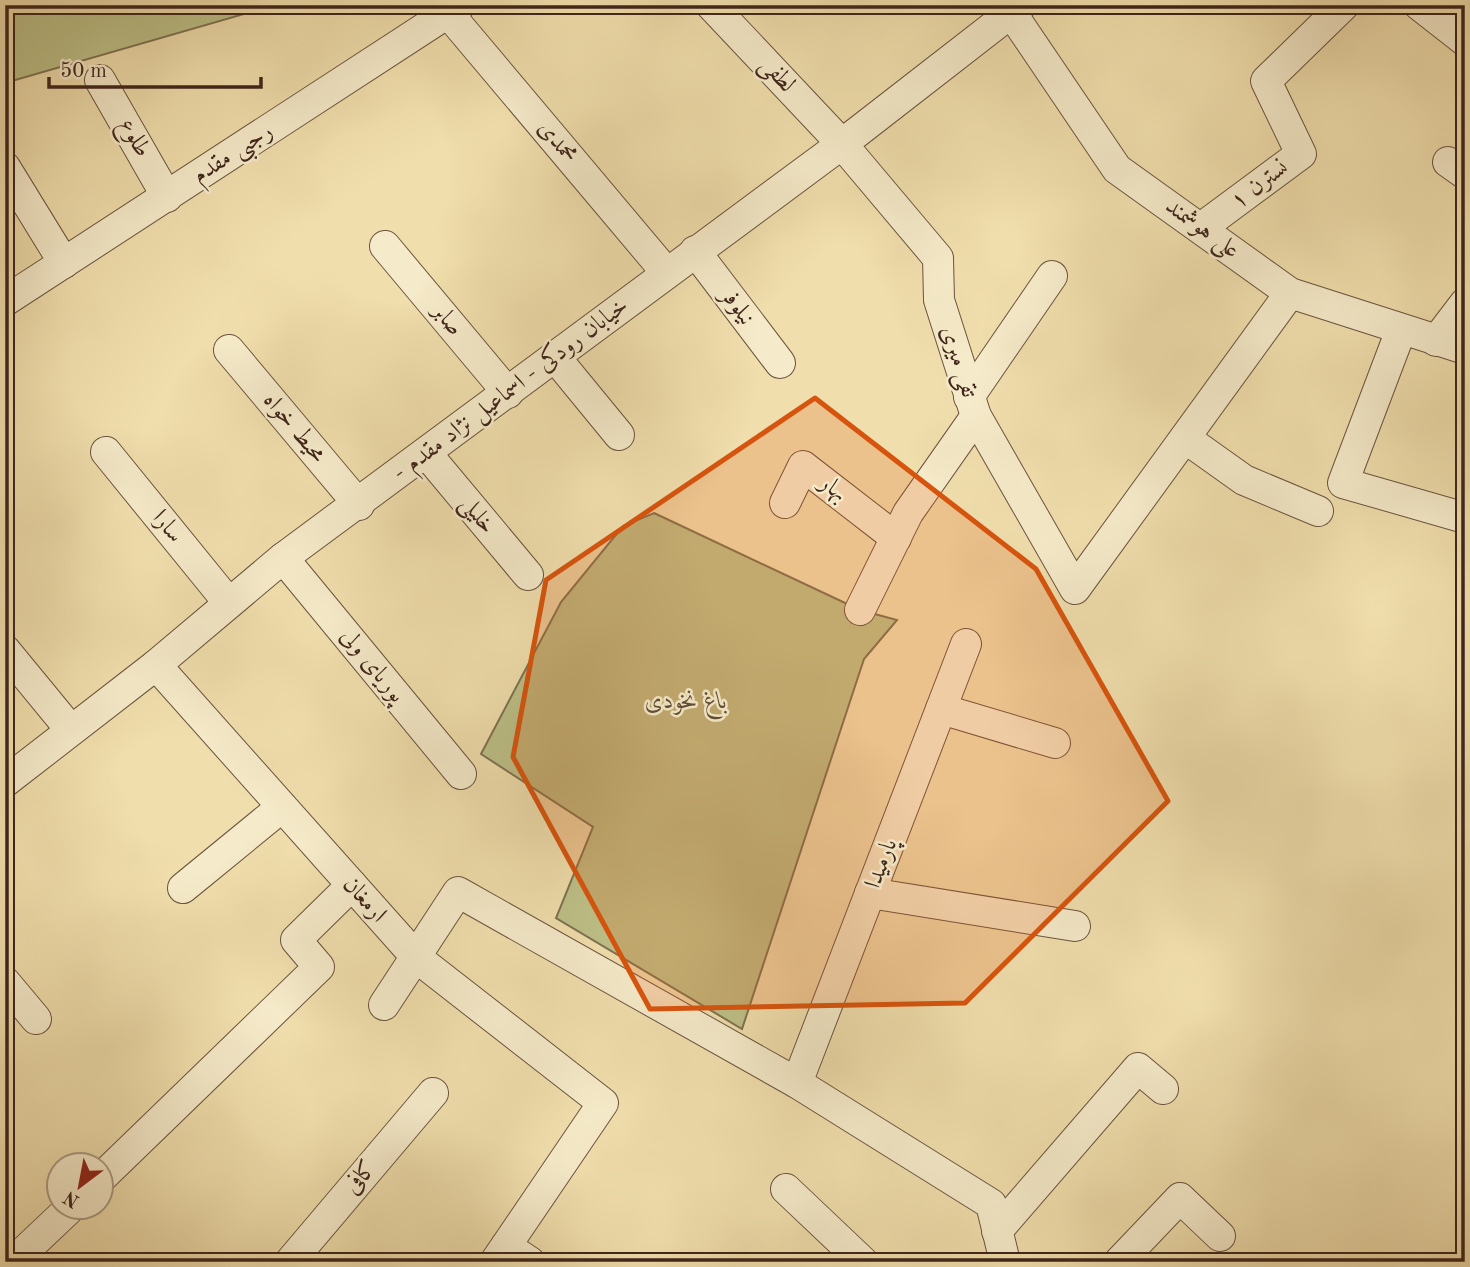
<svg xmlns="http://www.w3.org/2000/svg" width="1470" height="1267" font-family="'Old Standard TT',Amiri,serif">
<rect width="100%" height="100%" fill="#f0deac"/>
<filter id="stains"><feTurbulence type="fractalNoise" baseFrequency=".00286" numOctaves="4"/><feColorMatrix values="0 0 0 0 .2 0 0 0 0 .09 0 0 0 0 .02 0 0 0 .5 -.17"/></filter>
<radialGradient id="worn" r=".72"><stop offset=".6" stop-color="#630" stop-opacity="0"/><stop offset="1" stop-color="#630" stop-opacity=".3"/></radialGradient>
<g fill="#bdc087" stroke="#7e7251" stroke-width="2">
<polygon points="5,5 275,5 5,83"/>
<polygon points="654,513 860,610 897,620 864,659 742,1029 556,918 593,827 481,754 561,602 623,526"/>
</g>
<polygon fill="#d38b78" stroke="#3f251b" stroke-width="2" points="5,5 42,5 5,16"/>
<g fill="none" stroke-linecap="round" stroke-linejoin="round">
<g stroke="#6b533f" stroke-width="32">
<g id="minor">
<polyline points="711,5 842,144 938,258 939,300 976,416 1075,589 1290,293"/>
<polyline points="1006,5 1117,169 1290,293 1465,349"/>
<polyline points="1419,5 1465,41"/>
<polyline points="448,13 666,272"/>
<polyline points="100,80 167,197"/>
<polyline points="1448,162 1465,174"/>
<polyline points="5,167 64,263"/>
<polyline points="1201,228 1301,154 1266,81 1344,5"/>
<polyline points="385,246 508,393"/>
<polyline points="695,251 780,363"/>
<polyline points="5,301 460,5"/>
<polyline points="1401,330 1343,483 1465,518"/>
<polyline points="1436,341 1465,303"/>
<polyline points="229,350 359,505"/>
<polyline points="555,357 619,435"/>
<polyline points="969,397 1052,276"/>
<polyline points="1185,438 1244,480 1318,511"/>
<polyline points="106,452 228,602"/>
<polyline points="427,454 528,575"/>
<polyline points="785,503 803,466 896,538"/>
<polyline points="283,558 461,774"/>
<polyline points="860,610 908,513 976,416"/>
<polyline points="5,650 70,729"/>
<polyline points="156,665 417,958 603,1103 495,1262"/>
<polyline points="941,709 1055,743"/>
<polyline points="5,782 156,665 283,558 842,144 1021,5"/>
<polyline points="183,888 282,807"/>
<polyline points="870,893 1075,926"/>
<polyline points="5,982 36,1019"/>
<polyline points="384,1005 458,892 797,1083 991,1204 1005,1262"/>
<polyline points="797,1083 966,644"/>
<polyline points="102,1177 319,967 296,940 352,885"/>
<polyline points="786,1189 863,1262"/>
<polyline points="997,1231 1138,1068 1163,1089"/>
<polyline points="506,1246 530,1262"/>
<polyline points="13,1262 70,1208"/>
<polyline points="290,1262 433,1093"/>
<polyline points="1119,1262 1180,1198 1220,1236"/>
</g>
</g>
<use href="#minor" stroke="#f5eac9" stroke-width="30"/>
</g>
<path fill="#d7540e" fill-opacity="0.2" stroke="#d7540e" stroke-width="5" stroke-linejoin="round" d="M815,398L1036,569L1168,801L965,1003L650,1009L513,757L546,580Z"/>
<g text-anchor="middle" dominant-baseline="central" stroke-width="5" stroke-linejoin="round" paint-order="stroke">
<g font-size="24" fill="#3f251b" stroke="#f5eac9">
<text transform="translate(777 75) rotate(47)">لطفی</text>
<text transform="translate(134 138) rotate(60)">طلوع</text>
<text transform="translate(557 142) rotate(50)">محمدی</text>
<text transform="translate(233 154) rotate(-33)">رجبی مقدم</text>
<text transform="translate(1260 185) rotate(-37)">نسترن ۱</text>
<text transform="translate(1202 229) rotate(36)">علی هوشمند</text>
<text transform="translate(737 307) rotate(53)">نیلوفر</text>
<text transform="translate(447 320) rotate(50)">صابر</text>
<text transform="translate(958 362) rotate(72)">تقی میری</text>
<text transform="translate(511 390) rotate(-37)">- خیابان رودکی - اسماعیل نژاد مقدم</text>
<text transform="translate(294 428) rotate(50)">محیط خواه</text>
<text transform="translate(833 489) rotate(38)">بهار</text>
<text transform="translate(477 515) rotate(50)">خلیلی</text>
<text transform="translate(167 527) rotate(51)">سارا</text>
<text transform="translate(372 666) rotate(51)">پوریای ولی</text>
<text transform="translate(882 864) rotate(-69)">پارمیدا</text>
<text transform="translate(364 900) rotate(48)">ارمغان</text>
<text transform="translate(361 1178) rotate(-50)">کافی</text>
</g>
<g font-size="24" font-style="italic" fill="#5e4c36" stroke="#f5eac9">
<text x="686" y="702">باغ نخودی</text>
</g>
</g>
<rect width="1470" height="1267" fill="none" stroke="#f0deac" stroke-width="28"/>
<rect x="7" y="7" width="1456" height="1253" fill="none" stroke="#3f251b" stroke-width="3.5"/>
<rect x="14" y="14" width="1442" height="1239" fill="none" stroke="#3f251b" stroke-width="2"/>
<g transform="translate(80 1186) rotate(212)"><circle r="33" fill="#f5eac9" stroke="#ac9b83" stroke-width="2"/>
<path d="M0-5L12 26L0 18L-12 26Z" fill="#8f2418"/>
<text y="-10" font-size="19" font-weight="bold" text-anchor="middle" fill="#3f251b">N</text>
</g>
<path d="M49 77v10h212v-10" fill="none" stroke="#3f251b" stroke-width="3.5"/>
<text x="60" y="77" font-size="21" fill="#3f251b" stroke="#f5eac9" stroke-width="5" paint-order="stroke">50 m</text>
<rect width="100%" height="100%" filter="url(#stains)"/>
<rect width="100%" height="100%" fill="url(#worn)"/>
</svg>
